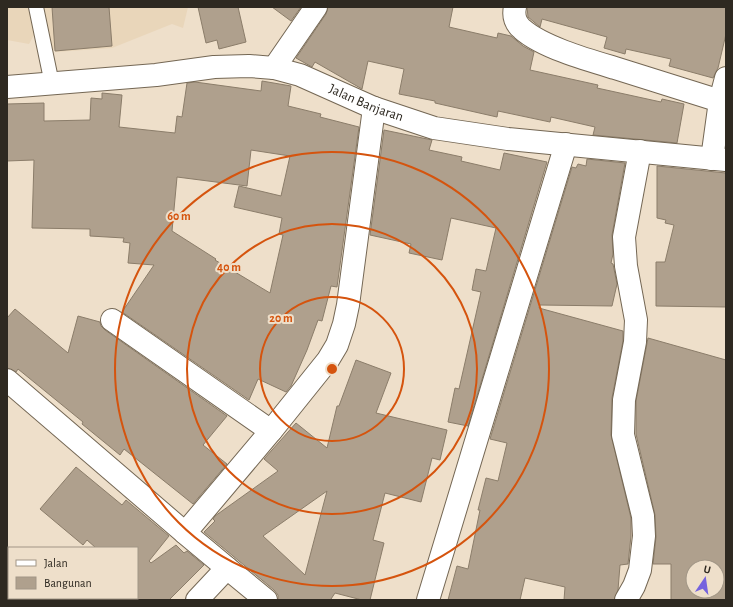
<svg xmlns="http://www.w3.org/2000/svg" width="733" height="607" font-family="'Alegreya Sans',sans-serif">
<rect width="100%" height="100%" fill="#eedfca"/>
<polygon fill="#e9d6ba" points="7,7 188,7 183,28 172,24 112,48 56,52 41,36 34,35 29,44 7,40"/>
<g fill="#afa08d" stroke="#8b7d6a" fill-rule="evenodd">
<polygon points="52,7 109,7 112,46 55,51"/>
<polygon points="198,7 238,7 246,42 219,49 217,40 206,43"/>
<polygon points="272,7 301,7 291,21"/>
<polygon points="328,7 453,7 449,27 497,38 498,33 511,36 523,46 534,52 530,70 598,85 597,88 661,102 662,99 684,104 677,143 593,135 595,127 551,117 550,122 498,111 497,117 435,103 435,101 399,94 404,69 368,61 362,89 315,62 312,67 296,58 326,14"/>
<polygon points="527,7 726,7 726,34 718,68 713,78 669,66 671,59 626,49 625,54 604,48 607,37 542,19 540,27 528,17"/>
<path d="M262,81L291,86L288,106L321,114L320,117L359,127L337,287L331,286L322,321L318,320L307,350L291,386L286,392L258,379L249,400L122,312L154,265L128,263L130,243L123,242L124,238L90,236V229L32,228L34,160L7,161V104L44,103V121L90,120L91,98L102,99V93L122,95L119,127L175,133L177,116L182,117L187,83L195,82L261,91ZM251,150L290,156L281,196L239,186L234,207L282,218L279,234L283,235L270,293L215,260L216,259L172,231L177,177L247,186Z"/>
<polygon points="384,130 432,140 429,150 462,157 461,161 500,170 504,153 547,162 468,426 448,422 455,388 459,389 481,292 472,290 476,269 486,271 496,228 451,218 442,260 409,253 411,244 370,235"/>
<polygon points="587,159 625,163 612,235 613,254 611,263 613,264 617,284 612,306 540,305 539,308 623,331 623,341 612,398 611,435 631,518 631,536 628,564 620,565 618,590 614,600 564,600 565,587 525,578 520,600 448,600 457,566 468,569 480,510 478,510 486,478 498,481 507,443 490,439 572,167 576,168 578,164 586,166"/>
<polygon points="657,166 726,173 726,307 656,306 656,262 665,262 674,225 665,223 666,220 657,218"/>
<polygon points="15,309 68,353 78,316 100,322 101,326 105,330 227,416 203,445 227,464 193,504 124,449 120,455 82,424 83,422 18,369 16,372 7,368 7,318"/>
<path d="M648,338L726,360V600H671V564H653L656,537L655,515L636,434V401ZM693,567H717V591H693Z"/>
<path d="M356,360L391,373L376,413L447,430L440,460L432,458L421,502L385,493L373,540L384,543L370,600H362L335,593L331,599L333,600H278V595L274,590L204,532L215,521L213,519L215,516L278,471L264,459L296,423L327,448L337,406H339ZM327,491L305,575L263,536Z"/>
<polygon points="76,467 122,505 126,500 169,536 149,561 151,563 176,545 184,553 187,551 204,565 169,600 137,600 137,548 96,548 87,540 83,545 40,509"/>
</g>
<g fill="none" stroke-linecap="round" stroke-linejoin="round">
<g stroke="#746754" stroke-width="16">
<polyline id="lane" points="36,7 52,84"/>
</g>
<g stroke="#746754" stroke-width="24">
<g id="street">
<path d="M515,7C513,16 515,23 522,29C542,47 588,60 615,68C650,79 685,90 720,101"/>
<polyline points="274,68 316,7"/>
<polyline points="712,159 720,101 726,78"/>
<polyline points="112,320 271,431"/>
<polyline points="7,380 185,533"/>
<polyline points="227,568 266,600"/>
<polyline points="197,600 227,568 185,533 271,431 328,360 337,345 344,324 348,305 374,108"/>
<polyline points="428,600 566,144"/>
<polyline points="626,600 634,586 640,570 644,536 643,516 623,435 624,400 635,342 636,320 626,266 624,237 640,151"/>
</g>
</g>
<g stroke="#746754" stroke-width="24">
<g id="secondary">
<path id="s1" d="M7,87L156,75L214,67L249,66L274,68L300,75L374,108L434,128L508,139L726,160"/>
</g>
</g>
<use href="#lane" stroke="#fff" stroke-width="14"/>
<use href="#street" stroke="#fff" stroke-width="22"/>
<use href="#secondary" stroke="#fff" stroke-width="22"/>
</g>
<g fill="none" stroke="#d5540e" stroke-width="2">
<circle cx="332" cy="369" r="72"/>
<circle cx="332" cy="369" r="145"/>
<circle cx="332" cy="369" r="217"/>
</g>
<g text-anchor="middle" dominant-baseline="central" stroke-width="4" stroke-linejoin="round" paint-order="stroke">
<g font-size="14" fill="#2e2921" stroke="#eedfca">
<text stroke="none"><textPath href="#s1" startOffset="367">Jalan Banjaran</textPath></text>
</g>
</g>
<circle cx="332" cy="369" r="6" fill="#d5540e" stroke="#eedfca" stroke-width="2"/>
<g font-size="12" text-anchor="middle" font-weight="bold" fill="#d5540e" stroke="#eedfca" stroke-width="4" stroke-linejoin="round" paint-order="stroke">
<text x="179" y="220">60 m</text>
<text x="229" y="271">40 m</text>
<text x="281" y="322">20 m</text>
</g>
<rect width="733" height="607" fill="none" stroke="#2e2921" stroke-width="16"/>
<rect x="8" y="547" width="130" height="52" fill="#eedfca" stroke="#a19686"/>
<rect x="16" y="560" width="20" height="6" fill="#ffffff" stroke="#a19686"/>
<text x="44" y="567" font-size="12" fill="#2e2921">Jalan</text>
<rect x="16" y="577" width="20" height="12" fill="#afa08d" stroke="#a19686"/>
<text x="44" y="587" font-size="12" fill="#2e2921">Bangunan</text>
<g transform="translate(705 579) rotate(13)"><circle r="19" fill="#eedfca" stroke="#a19686"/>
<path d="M0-3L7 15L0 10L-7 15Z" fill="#7563de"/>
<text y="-6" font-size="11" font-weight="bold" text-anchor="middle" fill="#2e2921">U</text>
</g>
</svg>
